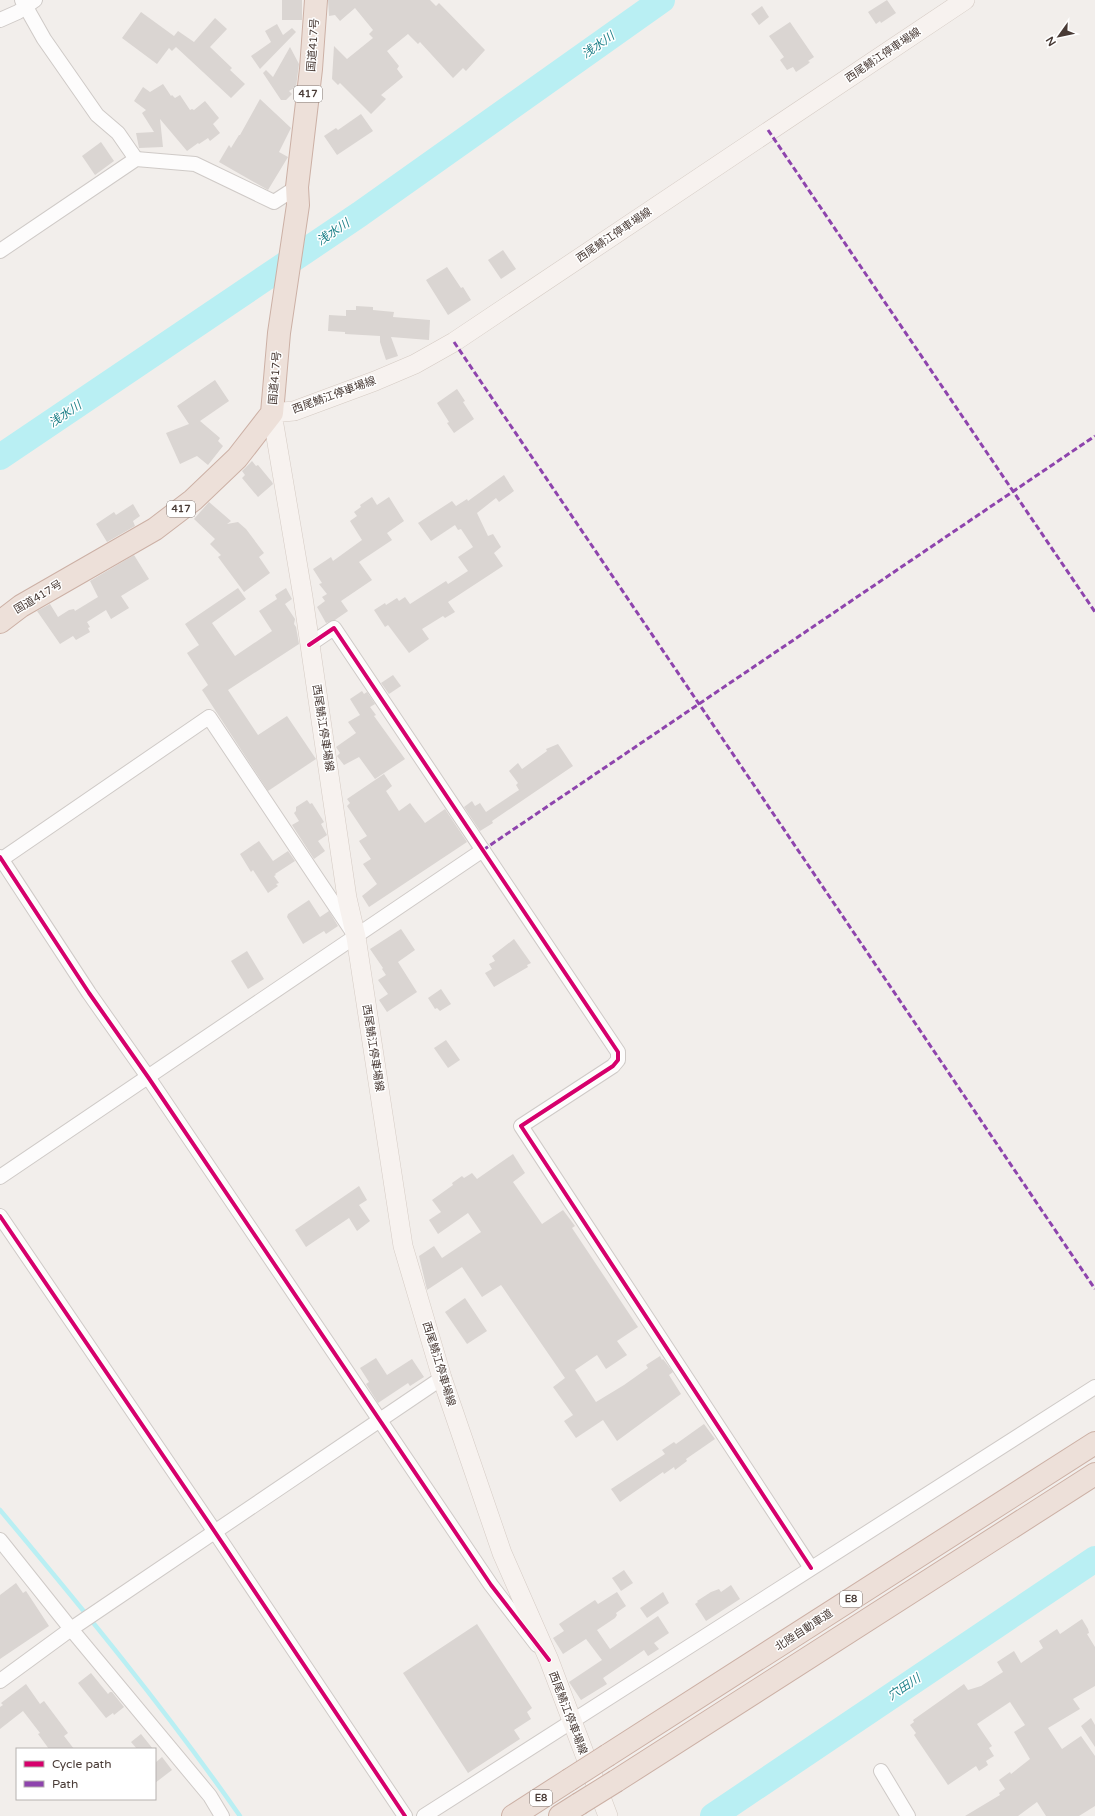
<svg xmlns="http://www.w3.org/2000/svg" width="1095" height="1816" font-family="'Varela Round','Noto Sans JP',sans-serif">
<rect width="100%" height="100%" fill="#f2eeeb"/>
<g fill="none" stroke-linecap="round" stroke-linejoin="round">
<path stroke="#b9eff3" stroke-width="4.5" d="M0,1510C83,1609 166,1710 240,1816"/>
<g stroke="#b9eff3" stroke-width="26">
<polyline points="0,457 360,214 662,0"/>
<polyline points="713,1816 1095,1559"/>
</g>
</g>
<g fill="#dad5d2">
<rect x="282" y="0" width="20" height="20"/>
<polygon points="328,0 430,0 436,6 439,3 485,50 466,71 463,68 453,78 420,42 418,44 408,34 387,51 399,66 397,69 403,77 381,95 386,99 371,114 340,83 338,85 332,79 334,46 347,59 373,38 369,34 373,30 355,8 340,21 335,15 329,16"/>
<polygon points="887,0 896,13 881,23 880,21 876,24 868,12"/>
<polygon points="762,6 769,17 759,25 751,14"/>
<polygon points="141,12 174,36 178,31 194,42 215,18 227,29 210,47 232,68 230,70 245,84 231,98 176,47 172,51 169,48 157,64 122,38"/>
<polygon points="790,22 814,57 808,61 810,62 808,64 796,72 793,67 787,70 780,60 784,57 769,36"/>
<polygon points="277,24 283,35 292,28 296,32 260,69 251,56 271,42 265,31"/>
<polygon points="290,47 299,64 296,87 289,91 292,94 286,100 281,100 263,73 266,70 273,77"/>
<polygon points="163,84 171,96 172,95 175,98 180,95 190,110 192,109 194,110 205,101 219,118 213,124 220,133 210,141 208,138 199,144 198,143 187,151 160,119 163,147 139,148 136,133 154,132 142,113 146,110 134,101 143,87 150,92"/>
<polygon points="260,99 291,128 279,152 288,157 268,190 219,162 229,145 231,148 239,135 240,135"/>
<polygon points="361,114 373,131 337,155 324,136 336,128 338,130"/>
<polygon points="101,142 114,161 95,175 82,156"/>
<polygon points="503,250 516,269 501,279 488,260"/>
<polygon points="447,267 461,288 463,287 471,300 448,315 426,280"/>
<polygon points="356,306 373,307 373,310 394,312 393,317 430,320 429,340 391,337 398,356 386,360 380,342 380,336 345,334 345,332 328,331 329,315 346,316 346,310 356,310"/>
<polygon points="215,380 229,401 200,421 220,438 218,441 223,446 208,465 197,456 180,464 166,433 189,424 177,406"/>
<polygon points="457,389 465,401 463,402 474,419 454,433 447,423 449,422 437,403"/>
<polygon points="252,461 256,466 258,465 272,482 273,484 258,497 242,478 245,475 242,471"/>
<polygon points="504,475 514,491 499,502 496,498 477,513 488,536 493,534 501,547 494,553 503,566 448,602 455,612 445,618 443,616 422,629 429,639 409,653 388,625 385,627 374,610 385,603 386,605 397,598 399,601 405,597 410,604 446,581 448,584 468,571 458,557 473,547 461,529 458,530 455,525 431,541 418,523 452,501 456,506 467,499 468,501"/>
<polygon points="372,497 377,505 389,497 404,521 387,533 392,540 359,562 372,580 341,601 348,611 335,620 326,623 317,607 325,601 322,597 327,594 319,584 322,583 313,569 331,557 333,561 362,540 350,521 357,516 354,512 361,507 360,505"/>
<polygon points="209,502 231,521 227,524 238,522 246,529 264,553 259,557 270,573 244,592 218,557 221,555 210,544 215,539 194,519"/>
<polygon points="133,504 140,516 133,521 135,526 107,542 96,524 114,512 116,515"/>
<polygon points="134,555 149,579 121,596 129,608 111,619 106,610 87,622 90,627 88,628 90,632 76,640 73,636 60,644 37,611 50,604 58,617 69,610 74,609 75,611 98,597 90,581"/>
<polygon points="238,588 246,599 212,623 235,656 272,631 259,611 277,599 275,595 286,588 292,599 285,604 295,619 294,624 296,627 299,644 228,690 258,735 287,716 316,759 268,791 202,690 208,685 187,653 199,645 185,624"/>
<polygon points="393,675 401,686 389,694 381,683"/>
<polygon points="362,691 364,694 367,692 375,704 370,707 376,715 374,716 405,759 375,779 359,757 344,765 337,756 340,753 336,747 356,733 348,722 360,715 350,699"/>
<polygon points="558,744 573,766 492,821 493,823 480,831 464,807 472,801 475,806 480,803 486,812 519,790 516,785 518,783 509,771 518,763 522,769 547,751 546,749"/>
<polygon points="384,774 392,786 386,791 399,811 410,803 425,823 445,809 467,842 369,907 362,896 377,884 363,864 371,859 359,841 367,836 347,806 350,803 347,799"/>
<polygon points="307,800 310,804 312,803 324,822 321,824 327,835 318,841 325,851 314,859 292,825 299,821 294,813 296,811 296,807"/>
<polygon points="259,841 273,861 288,851 295,861 275,874 276,875 274,876 279,883 276,884 278,886 268,893 253,870 251,872 240,854"/>
<polygon points="309,900 320,917 329,911 338,926 326,934 324,931 303,944 287,917 288,914"/>
<polygon points="401,929 415,950 398,962 417,992 387,1012 379,1000 388,994 378,980 386,975 382,969 383,968 370,949"/>
<polygon points="514,939 531,963 527,965 528,967 494,987 485,973 492,969 489,964 495,961 492,956"/>
<polygon points="247,951 264,979 248,989 231,961"/>
<polygon points="441,989 451,1004 440,1011 437,1008 435,1009 428,998"/>
<polygon points="446,1040 460,1060 448,1068 434,1048"/>
<polygon points="513,1154 525,1173 513,1182 542,1224 563,1210 575,1226 572,1228 638,1327 617,1341 627,1355 606,1369 597,1355 575,1370 596,1402 624,1385 648,1368 646,1365 660,1356 662,1360 663,1359 673,1372 669,1375 681,1394 617,1441 603,1420 576,1438 564,1421 573,1415 553,1387 565,1378 501,1285 482,1297 462,1267 427,1290 419,1256 434,1246 442,1258 481,1232 468,1213 438,1234 429,1220 441,1212 432,1200 453,1185 452,1183 462,1176 464,1178 472,1173 477,1179"/>
<polygon points="359,1186 367,1200 359,1205 370,1221 357,1231 349,1218 306,1247 295,1230"/>
<polygon points="465,1298 487,1331 467,1344 445,1312"/>
<polygon points="376,1358 387,1375 412,1359 424,1377 410,1386 408,1383 378,1403 366,1384 369,1382 360,1368"/>
<polygon points="704,1424 715,1439 686,1459 687,1461 675,1470 674,1467 664,1474 663,1472 620,1502 611,1489 665,1454 662,1450 674,1442 676,1444"/>
<polygon points="624,1570 633,1583 621,1591 612,1578"/>
<polygon points="16,1583 23,1593 26,1591 49,1626 0,1659 0,1595"/>
<polygon points="731,1585 740,1599 706,1621 695,1604 698,1602 697,1601 711,1592 719,1589 721,1592"/>
<polygon points="617,1592 626,1606 616,1613 617,1615 615,1618 597,1630 610,1649 658,1616 669,1633 654,1643 659,1649 648,1656 644,1650 603,1678 607,1684 581,1700 569,1682 602,1660 586,1639 563,1654 553,1638 564,1631 559,1624 595,1600 598,1604"/>
<polygon points="663,1592 669,1603 647,1618 640,1608"/>
<polygon points="1082,1619 1088,1629 1089,1633 1087,1634 1095,1647 1095,1686 1073,1699 1080,1709 1048,1728 1062,1749 1081,1736 1095,1756 1095,1806 1079,1816 1046,1816 1037,1802 1018,1816 965,1816 1000,1795 999,1793 1005,1789 999,1780 1010,1772 1011,1774 1030,1759 1014,1732 1025,1725 1010,1702 977,1724 992,1746 989,1748 994,1756 986,1761 988,1765 979,1771 976,1766 948,1785 914,1735 916,1733 910,1725 914,1722 913,1720 964,1684 968,1690 981,1686 1003,1672 997,1662 1014,1651 1021,1663 1043,1648 1039,1641 1057,1629 1060,1634"/>
<polygon points="477,1624 532,1708 527,1712 531,1719 514,1730 520,1739 468,1773 403,1673"/>
<polygon points="91,1673 108,1694 110,1692 112,1692 124,1707 114,1715 113,1713 106,1718 78,1683"/>
<polygon points="26,1684 40,1704 44,1701 68,1733 64,1736 74,1749 49,1749 38,1734 40,1733 23,1711 0,1729 0,1707 3,1705 1,1703"/>
<polygon points="1091,1718 1095,1725 1095,1747 1081,1726"/>
<polygon points="141,1734 153,1749 137,1749 131,1742"/>
<polygon points="162,1757 172,1770 155,1783 155,1763"/>
</g>
<g fill="none" stroke-linecap="round" stroke-linejoin="round">
<g stroke="#cfcac7" stroke-width="16">
<g id="street">
<polyline points="22,0 44,39 97,115 118,133 136,159"/>
<polyline points="0,20 18,12 35,0"/>
<polyline points="0,251 136,159 195,164 274,202 297,187"/>
<polyline points="309,645 334,628 618,1052 618,1060 613,1066 521,1126 811,1568"/>
<polyline points="0,857 89,993 148,1077 491,1585 537,1645"/>
<polyline points="2,859 209,717 352,931"/>
<polyline points="0,1177 483,850"/>
<polyline points="0,1216 215,1532 405,1816"/>
<polyline points="0,1540 71,1629 210,1796 222,1816"/>
<polyline points="0,1681 71,1629 442,1378"/>
<polyline points="881,1771 908,1816"/>
<polyline points="424,1816 1095,1387"/>
</g>
</g>
<g stroke="#d5cbc4" stroke-width="20">
<polyline id="secondary" points="608,1816 549,1660 502,1553 442,1378 403,1246 356,937 347,898 303,597 272,413 294,411 375,381 415,364 454,342 965,0"/>
</g>
<g stroke="#ccb0a5" stroke-width="24">
<g id="highway">
<polyline points="0,622 21,606 155,529 193,500 237,458 272,413 279,333 298,205 297,187 311,69 316,0"/>
<polyline points="608,1755 1095,1443"/>
<polyline points="616,1781 1095,1474"/>
<polyline points="513,1816 569,1780"/>
<polyline points="560,1816 579,1804"/>
</g>
</g>
<use href="#street" stroke="#fdfcfc" stroke-width="14"/>
<use href="#secondary" stroke="#f7f2ef" stroke-width="19"/>
<use href="#highway" stroke="#ede0d9" stroke-width="22"/>
<g stroke="#ccb0a5" stroke-width="24" stroke-linecap="butt">
<g id="highway-bridge">
<polyline points="569,1780 608,1755"/>
<polyline points="579,1804 616,1781"/>
</g>
</g>
<use href="#highway-bridge" stroke="#ede0d9" stroke-width="22"/>
<g stroke="#8e44ad" stroke-width="3" stroke-dasharray="6 3" stroke-linecap="butt">
<polyline points="768,130 1095,612"/>
<polyline points="454,342 1095,1289"/>
<polyline points="483,850 1095,436"/>
</g>
<g stroke="#fff" stroke-width="6">
<g id="cycleway">
<polyline points="309,645 334,628 618,1052 618,1060 613,1066 521,1126 811,1568"/>
<polyline points="0,857 89,993 148,1077 491,1585 549,1660"/>
<polyline points="0,1216 215,1532 405,1816"/>
</g>
</g>
<use href="#cycleway" stroke="#d6006c" stroke-width="4"/>
</g>
<g text-anchor="middle" dominant-baseline="central" stroke-width="3" stroke-linejoin="round" paint-order="stroke">
<g fill="#fff" stroke="#807672" stroke-width="1">
<rect x="294" y="86" width="28" height="16" rx="3"/>
<rect x="167" y="501" width="28" height="16" rx="3"/>
<rect x="840" y="1591" width="22" height="16" rx="3"/>
<rect x="530" y="1790" width="22" height="16" rx="3"/>
</g>
<g font-size="10" font-weight="bold" fill="#493b36">
<text x="308" y="94">417</text>
<text x="181" y="509">417</text>
<text x="851" y="1599">E8</text>
<text x="541" y="1798">E8</text>
</g>
<g font-size="11" fill="#493b36" stroke="#fff">
<text transform="translate(313 45) rotate(-86)">国道417号</text>
<text transform="translate(883 55) rotate(-34)">西尾鯖江停車場線</text>
<text transform="translate(614 235) rotate(-34)">西尾鯖江停車場線</text>
<text transform="translate(275 378) rotate(-85)">国道417号</text>
<text transform="translate(334 395) rotate(-20)">西尾鯖江停車場線</text>
<text transform="translate(38 597) rotate(-31)">国道417号</text>
<text transform="translate(323 728) rotate(81)">西尾鯖江停車場線</text>
<text transform="translate(373 1048) rotate(81)">西尾鯖江停車場線</text>
<text transform="translate(439 1364) rotate(73)">西尾鯖江停車場線</text>
<text transform="translate(804 1630) rotate(-33)">北陸自動車道</text>
<text transform="translate(568 1713) rotate(69)">西尾鯖江停車場線</text>
</g>
<g font-size="12" font-style="italic" fill="#20828a" stroke="#fff">
<text transform="translate(598 45) rotate(-35)">浅水川</text>
<text transform="translate(333 232) rotate(-34)">浅水川</text>
<text transform="translate(65 414) rotate(-34)">浅水川</text>
<text transform="translate(904 1687) rotate(-34)">穴田川</text>
</g>
</g>
<rect x="16" y="1748" width="140" height="52" fill="#ffffff" stroke="#b6b1af"/>
<rect x="24" y="1761" width="20" height="6" fill="#d6006c" stroke="#b6b1af"/>
<text x="52" y="1768" font-size="12" fill="#493b36">Cycle path</text>
<rect x="24" y="1781" width="20" height="6" fill="#8e44ad" stroke="#b6b1af"/>
<text x="52" y="1788" font-size="12" fill="#493b36">Path</text>
<g transform="translate(1059 36) rotate(237)" stroke="#ffffff" stroke-width="3" paint-order="stroke">
<path d="M0-3L7 15L0 10L-7 15Z" fill="#493b36"/>
<text y="-6" font-size="11" font-weight="bold" text-anchor="middle" fill="#493b36">N</text>
</g>
</svg>
